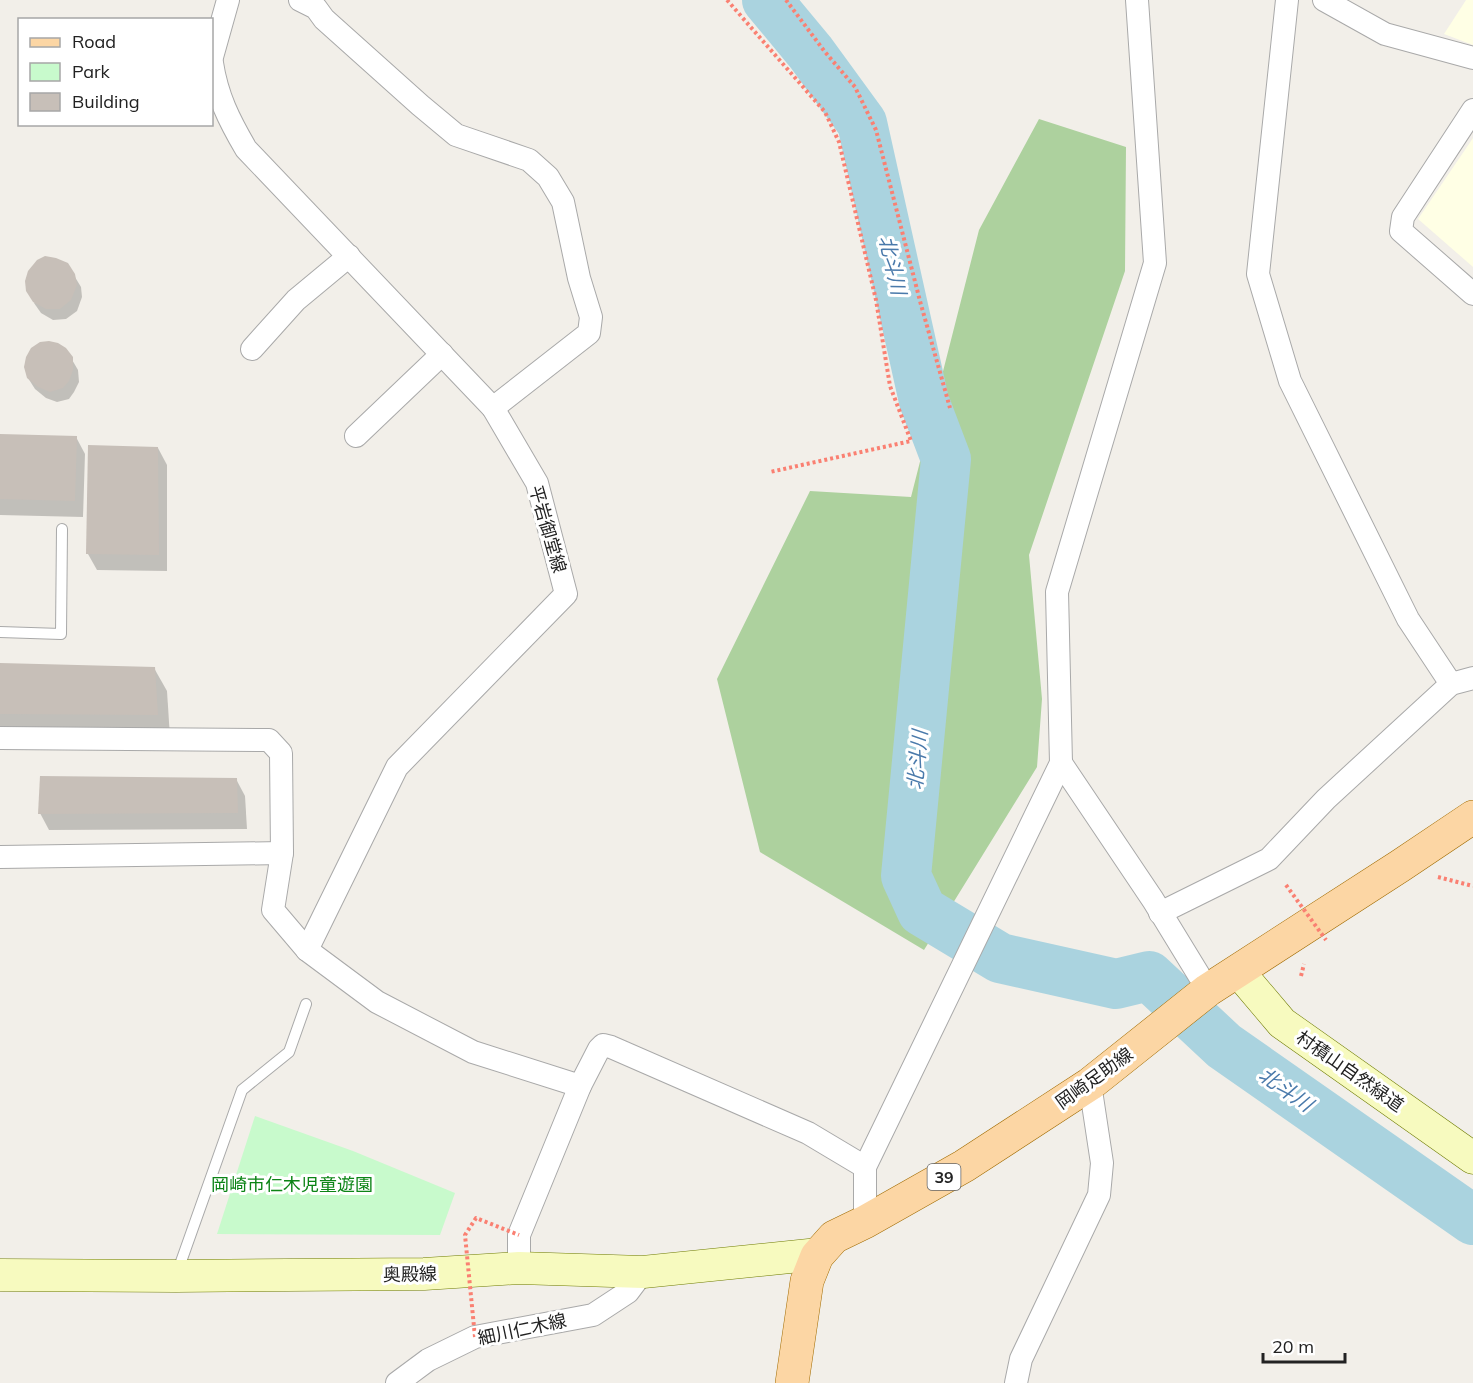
<svg xmlns="http://www.w3.org/2000/svg" width="1473" height="1383" font-family="Mulish,'Noto Sans JP',sans-serif">
<rect width="100%" height="100%" fill="#f2efe9"/>
<g fill="#ffffe5">
<polygon points="1466,0 1473,0 1473,45 1444,34"/>
<polygon points="1473,138 1473,267 1418,219"/>
</g>
<polygon fill="#add19e" points="1039,119 1126,147 1125,271 1029,555 1042,699 1037,767 924,950 760,852 717,679 810,491 911,497 979,230"/>
<polygon fill="#c8facc" points="255,1116 353,1151 455,1193 440,1235 217,1234"/>
<g fill="#0003">
<polygon points="67,264 81,287 82,297 77,311 66,319 53,320 41,313 34,303"/>
<polygon points="71,358 78,370 79,382 74,392 69,399 57,402 46,398 35,389 28,378"/>
<polygon points="0,435 76,437 85,454 83,517 0,515"/>
<polygon points="158,448 167,465 167,571 97,570 88,554"/>
<polygon points="0,664 154,668 167,691 170,737 0,735"/>
<polygon points="236,779 245,796 247,829 49,830 40,813"/>
</g>
<g fill="none" stroke-linecap="round" stroke-linejoin="round">
<polyline stroke="#aad3df" stroke-width="50" points="767,0 811,53 862,123 924,401 946,459 906,876 922,911 1000,958 1116,984 1149,976 1224,1046 1473,1220"/>
</g>
<g fill="#c7bfb8">
<polygon points="45,256 56,258 68,263 75,274 77,285 71,300 60,309 46,309 33,302 26,291 25,281 28,271 37,260"/>
<polygon points="49,341 58,343 66,348 73,357 73,370 69,381 63,388 50,392 38,387 27,378 24,367 26,357 31,348 40,342"/>
<polygon points="0,434 77,436 75,501 0,499"/>
<polygon points="88,445 158,447 159,555 86,554"/>
<polygon points="0,663 155,667 158,715 0,714"/>
<polygon points="40,776 237,778 238,813 38,814"/>
</g>
<g fill="none" stroke-linecap="round" stroke-linejoin="round">
<g stroke="#a9a9a9" stroke-width="12">
<g id="lane">
<polyline points="0,632 61,634 62,529"/>
<polyline points="177,1273 242,1090 289,1052 306,1004"/>
</g>
</g>
<g stroke="#a9a9a9" stroke-width="24">
<g id="street">
<polyline points="300,0 316,8 324,19 420,105 456,135 529,160 548,177 563,202 579,278 591,317 589,333 493,408"/>
<polyline points="1287,0 1258,274 1290,381 1408,619 1451,684"/>
<polyline points="1324,0 1385,34 1473,58"/>
<polyline points="212,57 228,0"/>
<path d="M212,63C217,96 229,120 246,149L493,408L537,483L566,594L397,767L307,950"/>
<polyline points="1473,110 1403,217 1401,231 1473,294"/>
<polyline points="252,349 296,300 349,256"/>
<polyline points="356,436 442,354"/>
<polyline points="0,738 269,740 281,753 282,853 273,910 307,950 377,1002 473,1052 580,1086"/>
<polyline points="1061,763 1153,900 1208,990"/>
<polyline points="0,857 282,853"/>
<polyline points="1160,913 1269,859 1326,799 1451,684 1473,678"/>
<polyline points="865,1222 865,1167 1061,763 1057,592 1155,263 1137,0"/>
<polyline points="519,1268 519,1235 580,1086 599,1049 603,1045 611,1047 808,1133 865,1167"/>
<polyline points="397,1383 428,1360 475,1337 593,1315 628,1292 643,1272"/>
<polyline points="1016,1383 1021,1359 1099,1195 1102,1163 1090,1084"/>
</g>
</g>
<g stroke="#707d05" stroke-width="33">
<g id="secondary">
<polyline points="1238,971 1282,1023 1473,1158"/>
<polyline points="0,1275 176,1276 424,1274 519,1268 643,1272 819,1254"/>
</g>
</g>
<g stroke="#a06b00" stroke-width="34">
<polyline id="primary" points="792,1383 807,1281 817,1256 834,1237 865,1222 964,1166 1090,1084 1208,990 1400,866 1473,817"/>
</g>
<g stroke="#fa8072" stroke-width="4" stroke-dasharray="3 3" stroke-linecap="butt">
<polyline points="727,0 825,112 839,142 876,300 890,386 911,441 770,472"/>
<polyline points="786,0 825,52 855,87 876,130 920,301 950,408"/>
<polyline points="1438,877 1473,886"/>
<polyline points="1301,976 1304,964"/>
</g>
<use href="#lane" stroke="#fff" stroke-width="10"/>
<use href="#street" stroke="#fff" stroke-width="22"/>
<use href="#secondary" stroke="#f7fabf" stroke-width="32"/>
<use href="#primary" stroke="#fcd6a4" stroke-width="33"/>
<g stroke="#fa8072" stroke-width="4" stroke-dasharray="3 3" stroke-linecap="butt">
<polyline points="1286,885 1326,940"/>
<polyline points="475,1337 465,1235 476,1218 519,1235"/>
</g>
</g>
<g text-anchor="middle" dominant-baseline="central" stroke-width="6" stroke-linejoin="round" paint-order="stroke">
<rect fill="#fff" stroke="#646464" stroke-width="1.5" x="927.5" y="1164" width="33" height="26" rx="4.5"/>
<g font-size="16" font-weight="bold" fill="#222">
<text x="944" y="1177">39</text>
</g>
<g font-size="18" fill="#222" stroke="#fff">
<text transform="translate(548 529) rotate(74)">平岩御堂線</text>
<text transform="translate(1350 1071) rotate(35)">村積山自然緑道</text>
<text transform="translate(1094 1078) rotate(-36)">岡崎足助線</text>
<text transform="translate(410 1274) rotate(-1)">奥殿線</text>
<text transform="translate(522 1329) rotate(-12)">細川仁木線</text>
</g>
<g font-size="18" fill="#0c8416" stroke="#fff">
<text x="292" y="1184">岡崎市仁木児童遊園</text>
</g>
<g font-size="20" font-style="italic" fill="#4a7aab" stroke="#fff">
<text transform="translate(893 265) rotate(77)">北斗川</text>
<text transform="translate(917 760) rotate(-85)">北斗川</text>
<text transform="translate(1286 1089) rotate(35)">北斗川</text>
</g>
</g>
<rect x="18" y="18" width="195" height="108" fill="#ffffff" stroke="#a7a7a7" stroke-width="1.5"/>
<rect x="30" y="38" width="30" height="9" fill="#fcd6a4" stroke="#a7a7a7" stroke-width="1.5"/>
<text x="72" y="48" font-size="18" fill="#222222">Road</text>
<rect x="30" y="63" width="30" height="18" fill="#c8facc" stroke="#a7a7a7" stroke-width="1.5"/>
<text x="72" y="78" font-size="18" fill="#222222">Park</text>
<rect x="30" y="93" width="30" height="18" fill="#c7bfb8" stroke="#a7a7a7" stroke-width="1.5"/>
<text x="72" y="108" font-size="18" fill="#222222">Building</text>
<path d="M1263 1353v9h82v-9" fill="none" stroke="#222222" stroke-width="3"/>
<text x="1272" y="1353" font-size="18" fill="#222222" stroke="#ffffff" stroke-width="4.5" paint-order="stroke">20 m</text>
</svg>
